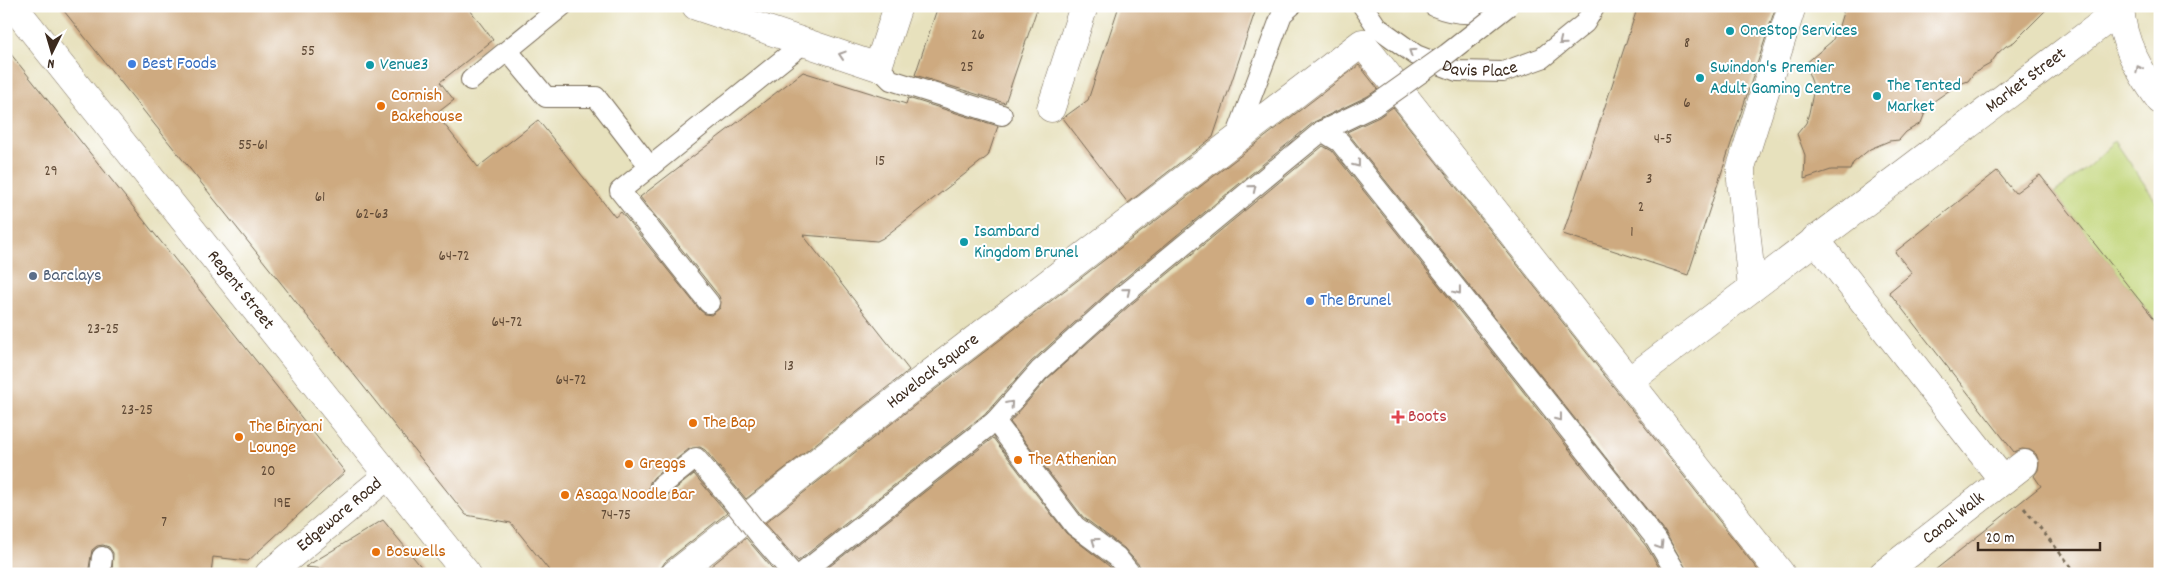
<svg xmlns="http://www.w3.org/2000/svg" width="2166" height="580" font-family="Dekko,sans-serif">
<rect width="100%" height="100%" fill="#fff"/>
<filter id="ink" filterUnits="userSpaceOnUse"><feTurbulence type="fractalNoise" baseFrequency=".02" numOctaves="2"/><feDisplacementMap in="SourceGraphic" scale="10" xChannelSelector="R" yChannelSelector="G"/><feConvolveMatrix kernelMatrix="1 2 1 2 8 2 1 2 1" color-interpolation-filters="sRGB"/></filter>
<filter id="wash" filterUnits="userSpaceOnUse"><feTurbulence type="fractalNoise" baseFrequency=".0096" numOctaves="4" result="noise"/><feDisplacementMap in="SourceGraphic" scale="20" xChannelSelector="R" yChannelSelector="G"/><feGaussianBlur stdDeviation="1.12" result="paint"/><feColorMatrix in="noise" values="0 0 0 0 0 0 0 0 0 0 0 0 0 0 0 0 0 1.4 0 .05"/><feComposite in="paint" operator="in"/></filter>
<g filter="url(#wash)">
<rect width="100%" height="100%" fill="#e7e1bd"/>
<polygon fill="#c1d578" stroke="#7e804b" points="2115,141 2160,207 2160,326 2054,193 2089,166"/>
<g id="blocks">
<g fill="#ceaa80">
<polygon points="60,6 467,6 493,40 440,82 454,100 436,114 478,167 538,120 615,217 621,212 700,310 705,314 711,315 720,308 721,302 719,296 640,197 803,72 906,104 908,98 998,126 988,156 883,238 877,241 803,235 909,370 746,499 705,450 700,447 689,449 654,477 650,482 649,488 652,494 662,498 668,495 694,474 727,513 665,562 661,568 660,574 552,574 511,523 466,515"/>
<polygon points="938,6 1038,6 1005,103 915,75"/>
<polygon points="1119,6 1257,6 1213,137 1128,203 1063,118 1088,100"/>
<polygon points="1638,6 1776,6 1688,275 1563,234"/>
<polygon points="1845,6 2050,6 2014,42 2006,46 1998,53 1990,64 1974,73 1968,81 1957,85 1934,101 1926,110 1921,123 1906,132 1899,140 1889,141 1870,149 1853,163 1850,170 1831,170 1804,179 1805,155 1797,134 1806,123 1809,113 1814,88 1805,64 1832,41 1838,29"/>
<polygon points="6,48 345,472 248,561 213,557 211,574 112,574 113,553 109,547 103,545 97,546 92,550 88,574 6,574"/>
<polygon points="1359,65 1378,89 1368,96 1314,122 1113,288 1031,362 987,412 798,561 765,523 928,395"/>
<polygon points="1393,107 1761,574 1689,574 1665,532 1347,132 1379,117"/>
<polygon points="1323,146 1332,151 1646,546 1663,574 1143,574 1140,566 1124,548 1083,517 1010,422 1047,379 1129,306"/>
<polygon points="1997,171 2015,193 2040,175 2160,326 2160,574 1930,574 2041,486 2034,476 2038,470 2039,462 2036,454 2030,450 2022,449 2014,452 1889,292 1912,273 1895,252"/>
<polygon points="993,438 1066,533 1109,566 1115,574 820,574"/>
<polygon points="383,520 427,574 320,574 325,569 305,567"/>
<polygon points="746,538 777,574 701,574"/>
</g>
</g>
</g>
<g filter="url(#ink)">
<use href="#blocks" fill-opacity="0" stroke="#776a56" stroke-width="1"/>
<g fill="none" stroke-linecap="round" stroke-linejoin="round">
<g stroke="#776a56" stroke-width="22">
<g id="lane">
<path id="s1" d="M1363,6L1377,27L1416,55L1457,71L1503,72L1542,58L1585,23L1595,6"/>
<path d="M1434,6C1457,16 1480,15 1503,6"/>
<polyline points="508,51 546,97 596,97 650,167"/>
<polyline points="878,67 891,80 1002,115"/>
<polyline points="471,80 562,6"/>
<polyline points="1322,131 1340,142 1656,539 1677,574"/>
<polyline points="1235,140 1282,14 1291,6"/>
<polyline points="709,303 620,191 805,42"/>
<polyline points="661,486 696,458 730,498"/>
<polyline points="761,537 793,574"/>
<polyline points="100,574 102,557"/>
<polyline points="801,574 995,421"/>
<polyline points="1131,574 1117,557 1075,526 995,421 1039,371 1121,297 1322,131 1374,106"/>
</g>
</g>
<g stroke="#776a56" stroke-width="29">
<g id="street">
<path id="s2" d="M13,6L467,574"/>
<polyline points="696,6 878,67 898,6"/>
<polyline points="1051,108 1084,6"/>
<polyline points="1815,239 2003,480"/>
<polyline points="1752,288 1741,180 1741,167 1792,6"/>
<path id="s3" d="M1629,381L2120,10"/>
<path id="s4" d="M269,574L388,475"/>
<path id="s5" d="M675,574L918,383L1362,43L1781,574"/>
<path id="s6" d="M1883,574L2024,464"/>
</g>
</g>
<g stroke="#776a56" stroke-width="29">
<path id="secondary" d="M2120,6C2122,43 2139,71 2160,100"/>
</g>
<polyline stroke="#776a56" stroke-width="3" stroke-dasharray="4 4" stroke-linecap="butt" points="2024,508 2077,574"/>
<use href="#lane" stroke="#fff" stroke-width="20"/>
<use href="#street" stroke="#fff" stroke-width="28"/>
<use href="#secondary" stroke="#fff" stroke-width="28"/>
<g stroke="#776a56" stroke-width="22" stroke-linecap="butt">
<g id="lane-bridge">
<polyline points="1374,106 1447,54 1508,6"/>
<polyline points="730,498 761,537"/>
</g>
</g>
<use href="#lane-bridge" stroke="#fff" stroke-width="20"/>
</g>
<defs><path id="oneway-chevron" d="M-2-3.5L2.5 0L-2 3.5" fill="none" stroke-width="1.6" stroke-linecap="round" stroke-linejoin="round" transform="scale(1.25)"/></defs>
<g stroke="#a79f9a">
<use href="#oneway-chevron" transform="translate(1562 42) rotate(141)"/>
<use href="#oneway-chevron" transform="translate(1412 52) rotate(-147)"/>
<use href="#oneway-chevron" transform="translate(842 55) rotate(-162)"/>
<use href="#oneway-chevron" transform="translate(2139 69) rotate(-118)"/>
<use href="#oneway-chevron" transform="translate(1357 164) rotate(52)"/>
<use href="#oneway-chevron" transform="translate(1253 188) rotate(-39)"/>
<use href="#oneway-chevron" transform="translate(1127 291) rotate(-39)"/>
<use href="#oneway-chevron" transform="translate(1458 291) rotate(52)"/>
<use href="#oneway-chevron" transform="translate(1010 404) rotate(-49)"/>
<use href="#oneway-chevron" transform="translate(1559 418) rotate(52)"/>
<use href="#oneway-chevron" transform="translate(1095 541) rotate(-144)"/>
<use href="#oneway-chevron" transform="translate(1660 546) rotate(58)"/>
</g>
</g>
<g fill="#0f9aa8" stroke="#fff" stroke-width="2">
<circle cx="1730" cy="31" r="5"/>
<circle cx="370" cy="65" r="5"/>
<circle cx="1700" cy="78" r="5"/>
<circle cx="1877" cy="96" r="5"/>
<circle cx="964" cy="242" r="5"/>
</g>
<g fill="#3f7fe0" stroke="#fff" stroke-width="2">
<circle cx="132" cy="64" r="5"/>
<circle cx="1310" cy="301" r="5"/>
</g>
<g fill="#e8710a" stroke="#fff" stroke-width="2">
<circle cx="381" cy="106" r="5"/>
<circle cx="693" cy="423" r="5"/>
<circle cx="239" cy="437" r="5"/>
<circle cx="1018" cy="460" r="5"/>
<circle cx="629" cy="464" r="5"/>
<circle cx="565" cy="495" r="5"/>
<circle cx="376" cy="552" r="5"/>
</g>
<circle fill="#5c6f8a" stroke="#fff" stroke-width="2" cx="33" cy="276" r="5"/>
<path fill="#e0444e" stroke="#fff" stroke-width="2" d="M1395.5 409.5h5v5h5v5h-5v5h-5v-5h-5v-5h5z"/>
<g text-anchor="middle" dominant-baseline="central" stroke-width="4" stroke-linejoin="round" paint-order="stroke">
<g font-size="15" fill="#604a36">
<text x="978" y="36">26</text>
<text x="1687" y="44">8</text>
<text x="308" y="52">55</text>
<text x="967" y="68">25</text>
<text x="1687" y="104">6</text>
<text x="1663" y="140">4-5</text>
<text x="253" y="146">55-61</text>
<text x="880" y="162">15</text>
<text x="51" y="172">29</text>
<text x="1649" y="180">3</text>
<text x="320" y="198">61</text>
<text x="1641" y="208">2</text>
<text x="372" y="215">62-63</text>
<text x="1632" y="233">1</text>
<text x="454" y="257">64-72</text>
<text x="507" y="323">64-72</text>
<text x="103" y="330">23-25</text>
<text x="789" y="367">13</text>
<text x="571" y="381">64-72</text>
<text x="137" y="411">23-25</text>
<text x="268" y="472">20</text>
<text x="282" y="504">19E</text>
<text x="616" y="516">74-75</text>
<text x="164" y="523">7</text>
</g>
<g font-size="18" fill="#0d838f" stroke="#fff" text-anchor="start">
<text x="1740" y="31">OneStop Services</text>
<text x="380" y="65">Venue3</text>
<text x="1710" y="68">Swindon's Premier<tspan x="1710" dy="21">Adult Gaming Centre</tspan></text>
<text x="1887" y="86">The Tented<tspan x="1887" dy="21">Market</tspan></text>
<text x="974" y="232">Isambard<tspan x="974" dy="21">Kingdom Brunel</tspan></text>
</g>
<g font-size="18" fill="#3b2a1e" stroke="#fff">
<text stroke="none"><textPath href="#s1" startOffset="140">Davis Place</textPath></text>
<text stroke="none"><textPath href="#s3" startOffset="498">Market Street</textPath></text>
<text stroke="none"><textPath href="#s2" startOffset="364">Regent Street</textPath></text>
<text stroke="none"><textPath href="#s5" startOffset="328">Havelock Square</textPath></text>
<text stroke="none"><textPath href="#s4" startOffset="92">Edgeware Road</textPath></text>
<text stroke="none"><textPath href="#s6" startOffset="90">Canal Walk</textPath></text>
</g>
<g font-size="18" fill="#366cbe" stroke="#fff" text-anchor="start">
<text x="142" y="64">Best Foods</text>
<text x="1320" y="301">The Brunel</text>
</g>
<g font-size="18" fill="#c56008" stroke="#fff" text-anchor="start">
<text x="391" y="96">Cornish<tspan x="391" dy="21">Bakehouse</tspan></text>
<text x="703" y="423">The Bap</text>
<text x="249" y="427">The Biryani<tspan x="249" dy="21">Lounge</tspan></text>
<text x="1028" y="460">The Athenian</text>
<text x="639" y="464">Greggs</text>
<text x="575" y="495">Asaga Noodle Bar</text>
<text x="386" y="552">Boswells</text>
</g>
<g font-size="18" fill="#4e5e75" stroke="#fff" text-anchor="start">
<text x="43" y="276">Barclays</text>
</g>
<g font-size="18" fill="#be3a42" stroke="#fff" text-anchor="start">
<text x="1408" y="417">Boots</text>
</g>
</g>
<rect width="2166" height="580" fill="none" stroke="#fff" stroke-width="25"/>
<g transform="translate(52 52) rotate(185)" stroke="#ffffff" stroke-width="4" paint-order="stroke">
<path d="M0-4L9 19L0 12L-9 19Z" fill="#3b2a1e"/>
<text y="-8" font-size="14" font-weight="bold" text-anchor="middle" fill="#3b2a1e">N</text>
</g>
<path d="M1978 542v8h122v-8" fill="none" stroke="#3b2a1e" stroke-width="2.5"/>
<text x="1986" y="542" font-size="15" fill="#3b2a1e" stroke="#ffffff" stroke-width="4" paint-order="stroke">20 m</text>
</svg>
